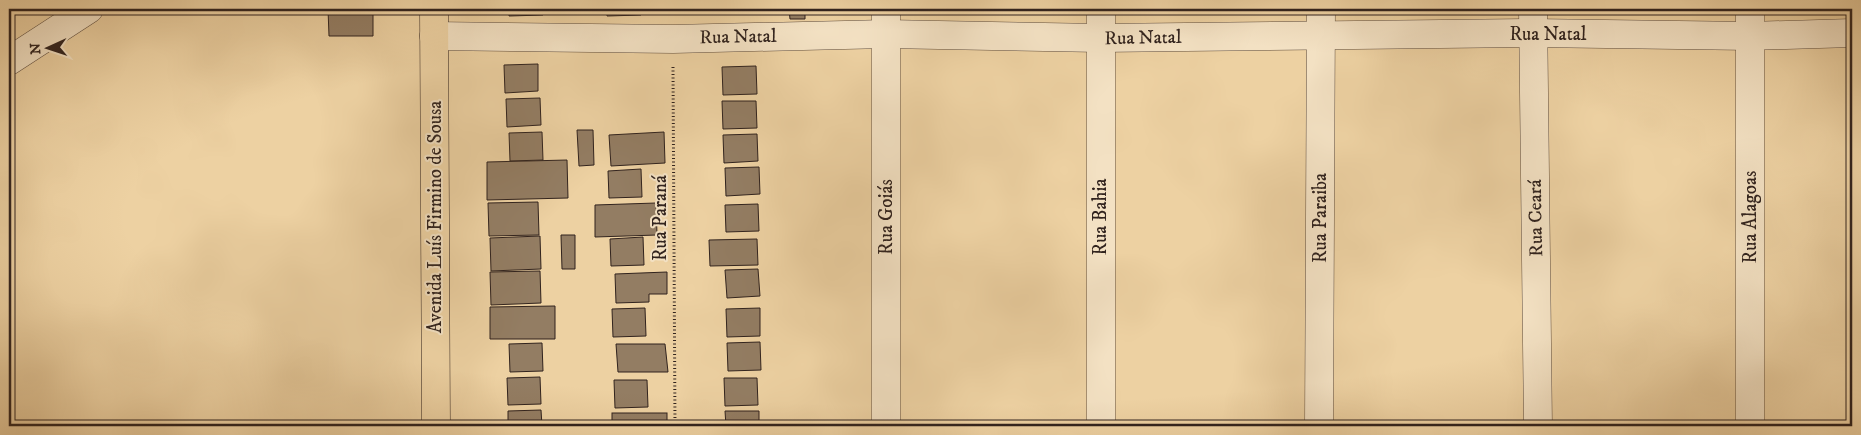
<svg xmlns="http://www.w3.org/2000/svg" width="1861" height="435" font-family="'IM FELL DW Pica',serif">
<rect width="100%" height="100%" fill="#edd1a2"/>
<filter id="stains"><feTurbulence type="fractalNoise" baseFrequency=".004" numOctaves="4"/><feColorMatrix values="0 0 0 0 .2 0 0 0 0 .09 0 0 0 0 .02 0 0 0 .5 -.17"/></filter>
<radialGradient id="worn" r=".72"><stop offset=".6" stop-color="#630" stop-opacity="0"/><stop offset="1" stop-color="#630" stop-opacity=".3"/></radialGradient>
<g fill="#937d63" stroke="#31231e">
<polygon points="328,9 373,9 373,36 329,36"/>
<polygon points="509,9 542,9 543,15 509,16"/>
<polygon points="607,9 640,9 641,15 607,16"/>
<polygon points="726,9 760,9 760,13 727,14"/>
<polygon points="789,9 805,9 805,19 790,19"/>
<polygon points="538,64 538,91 505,93 504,65"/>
<polygon points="756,66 757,94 723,95 722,67"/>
<polygon points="540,98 541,125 507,127 506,99"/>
<polygon points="722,101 756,101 757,128 723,129"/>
<polygon points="577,130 593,130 594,165 579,166"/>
<polygon points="542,132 543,160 510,161 509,133"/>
<polygon points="664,132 665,163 611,166 609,135"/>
<polygon points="757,134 758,161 724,163 723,135"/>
<polygon points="567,160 568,198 487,200 487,162"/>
<polygon points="759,167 760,194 726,196 725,168"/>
<polygon points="641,169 642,197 609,198 608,171"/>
<polygon points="538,202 539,235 489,236 488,203"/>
<polygon points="656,203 657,235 595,237 595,205"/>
<polygon points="758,204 759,231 726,232 725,205"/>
<polygon points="561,235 575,235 575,269 562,269"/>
<polygon points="540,236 541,269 491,271 490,238"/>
<polygon points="643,237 644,265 611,266 610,239"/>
<polygon points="757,239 758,265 710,266 709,240"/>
<polygon points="758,269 760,296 727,298 725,270"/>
<polygon points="540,271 541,303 491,305 490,272"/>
<polygon points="667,272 667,294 649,294 649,302 616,303 615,274"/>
<polygon points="555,306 555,339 490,339 490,307"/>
<polygon points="645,308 646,336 613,337 612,309"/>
<polygon points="760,308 760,336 727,337 726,309"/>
<polygon points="760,342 761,370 728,371 727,343"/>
<polygon points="542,343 543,371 510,372 509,344"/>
<polygon points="616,344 665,344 668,372 618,372"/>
<polygon points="540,377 541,404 508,405 507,378"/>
<polygon points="724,378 757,378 758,405 725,406"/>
<polygon points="614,380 647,380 648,407 615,408"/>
<polygon points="541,410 542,426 508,426 508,411"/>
<polygon points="725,411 759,411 759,426 726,426"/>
<rect x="612" y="413" width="55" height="13"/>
</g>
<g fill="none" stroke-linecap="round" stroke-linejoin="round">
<g stroke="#604e3f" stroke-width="29">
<g id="minor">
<polyline points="886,9 886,426"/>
<polyline points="1101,9 1101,426"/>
<polyline points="1533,9 1538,426"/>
<polyline points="1750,9 1750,426"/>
<polyline points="434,36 673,39 886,34 1100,38 1533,33 1750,36 1852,33"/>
<polyline points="9,61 89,9"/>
<polyline points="1319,426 1321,9"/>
</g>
</g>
<g stroke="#31231e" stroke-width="29">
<polyline id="major" points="434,9 436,426"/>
</g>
<polyline stroke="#31231e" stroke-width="3" stroke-dasharray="1 2.5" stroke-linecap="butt" points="673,67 675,426"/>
<use href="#minor" stroke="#f3e1c3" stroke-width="28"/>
<use href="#major" stroke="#edd1a2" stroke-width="28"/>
</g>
<g text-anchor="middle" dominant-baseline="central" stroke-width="4" stroke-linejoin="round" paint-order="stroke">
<g font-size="19" fill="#31231e" stroke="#f3e1c3">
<text x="1548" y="34">Rua Natal</text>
<text transform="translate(738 37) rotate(-1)">Rua Natal</text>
<text transform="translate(1143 38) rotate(-1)">Rua Natal</text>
<text transform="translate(435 217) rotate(-90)">Avenida Luís Firmino de Sousa</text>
<text transform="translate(886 217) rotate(-90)">Rua Goiás</text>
<text transform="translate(1100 217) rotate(-90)">Rua Bahia</text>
<text transform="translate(1750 217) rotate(-90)">Rua Alagoas</text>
<text transform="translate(660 218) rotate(-90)">Rua Paraná</text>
<text transform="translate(1320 218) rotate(-90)">Rua Paraiba</text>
<text transform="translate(1536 218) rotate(-91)">Rua Ceará</text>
</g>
</g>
<rect width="1861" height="435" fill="none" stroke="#edd1a2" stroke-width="30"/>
<rect x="10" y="10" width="1841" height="415" fill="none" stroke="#31231e" stroke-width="2.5"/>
<rect x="15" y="15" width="1831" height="405" fill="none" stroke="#31231e"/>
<g transform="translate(48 48) rotate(267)" stroke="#f3e1c3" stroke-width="4" paint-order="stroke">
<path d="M0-4L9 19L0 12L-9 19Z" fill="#31231e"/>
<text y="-8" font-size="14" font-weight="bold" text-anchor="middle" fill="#31231e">N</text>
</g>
<rect width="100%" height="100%" filter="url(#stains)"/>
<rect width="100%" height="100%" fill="url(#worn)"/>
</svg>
